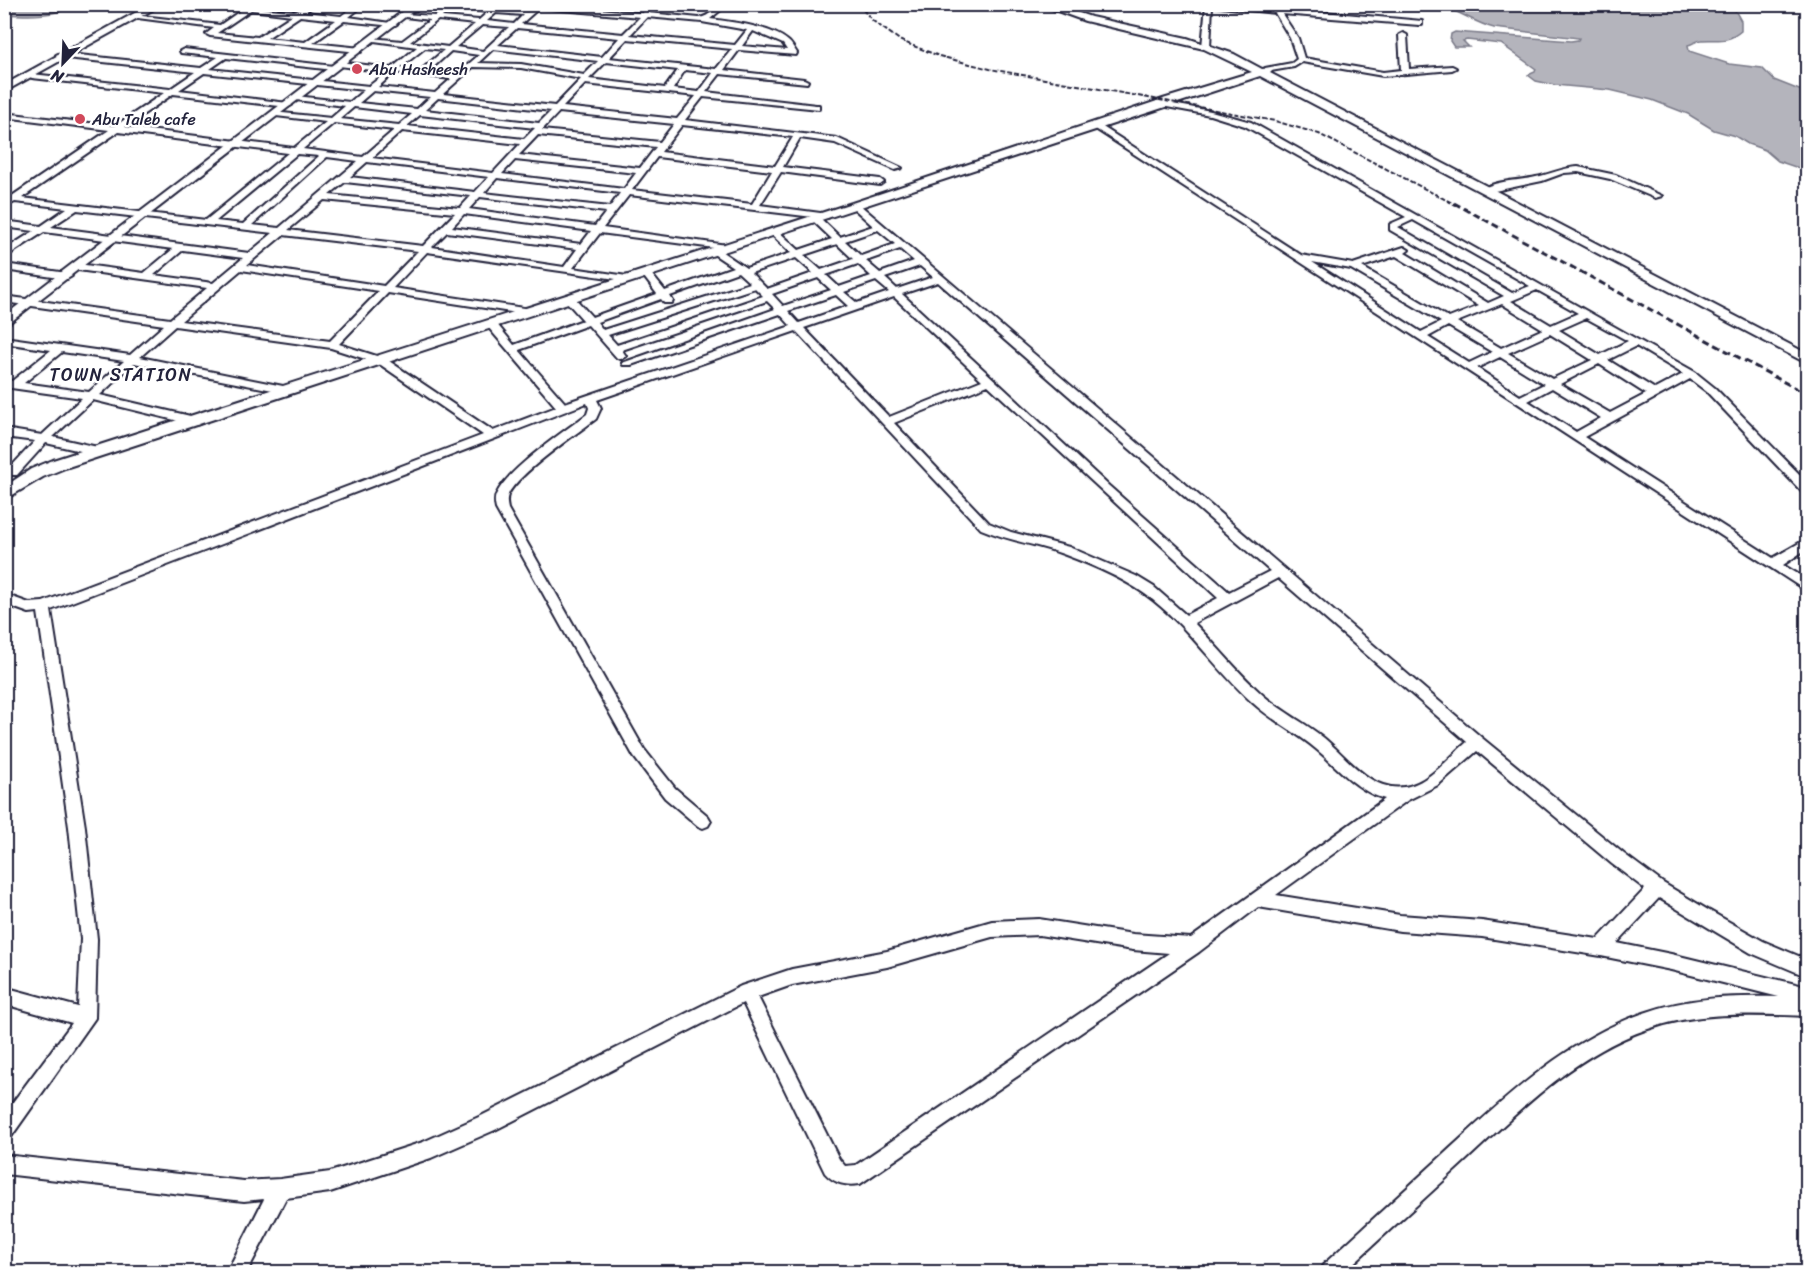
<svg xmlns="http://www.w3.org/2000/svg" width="1812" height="1277" font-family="Sriracha,sans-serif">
<rect width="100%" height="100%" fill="#fff"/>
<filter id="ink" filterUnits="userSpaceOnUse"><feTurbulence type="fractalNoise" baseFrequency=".0167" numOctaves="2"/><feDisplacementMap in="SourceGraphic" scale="12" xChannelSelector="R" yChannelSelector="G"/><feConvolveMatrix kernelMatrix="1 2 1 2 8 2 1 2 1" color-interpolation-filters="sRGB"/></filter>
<g filter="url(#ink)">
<g fill="#b4b4bc" stroke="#7a7a88" stroke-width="1.5">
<path d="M4,5L5,4L79,5C51,16 34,16 5,14Z"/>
<path d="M1434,5H1732L1741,21V31C1727,43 1719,39 1702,40C1697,40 1693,44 1688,45L1689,51L1729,64L1762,68L1774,80L1807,93V171L1778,161L1765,150L1748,144L1735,136L1714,130L1688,114L1652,100L1610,90L1555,85L1536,81L1528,75L1535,72L1536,69L1501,44L1467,40L1463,41L1469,47H1454L1450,41L1451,34L1455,32L1571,41L1578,40L1579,38L1494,28C1473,23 1457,8 1434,5Z"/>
</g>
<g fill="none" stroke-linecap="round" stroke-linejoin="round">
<g stroke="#22223b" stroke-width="4">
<g id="street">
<path d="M211,4C239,4 266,10 294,11C302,11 307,4 316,4L305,12L341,16L357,4H365L349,17L397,24L393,26L344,21L313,43L361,48V52H358L210,36L206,34L214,28L130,17L134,15L220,25L243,9ZM251,10L292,15L258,37L217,33ZM300,16L336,20L305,42L267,38Z"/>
<polygon points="397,4 418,4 419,6 416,8"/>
<path d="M425,4L493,8L497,4H505L500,9L527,12L535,4H545L643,13L646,4H653L649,13L699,18C711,17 716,4 728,4L710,19C732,22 771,26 788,41C792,44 794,49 797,53L796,55L739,50L724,70L804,79L808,81L807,83L720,74L706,92L816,105H819V109L703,97L685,120L837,138L902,168L895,170L835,143L800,138L783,167L880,179L884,182L880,185L781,172L760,205L828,214V218H820L840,237L873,226L851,206L859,204L1482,738L1624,854L1663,883L1708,910L1763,941L1808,960V977L1751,953L1659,898L1617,943L1671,954L1808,987V1016C1753,1014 1697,1011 1645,1030C1574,1055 1519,1111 1465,1161C1425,1198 1384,1235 1344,1272H1320L1323,1265C1363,1228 1404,1191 1444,1154C1505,1098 1565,1041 1644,1013C1687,997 1734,996 1779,997L1671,970L1601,956L1482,937L1400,931L1258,907L1199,952L860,1184C846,1186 835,1184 825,1173L743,1003L495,1130L431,1158L330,1192L286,1198L247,1272H227L264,1199L244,1201L4,1174V1155L244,1181L280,1179L330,1172L423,1142L481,1116L741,986L792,969L887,951L992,921L1039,919L1133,934L1191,938L1385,799C1356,791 1338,767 1316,749C1296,732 1273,721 1253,703C1215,669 1187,624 1145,594C1121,577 1090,564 1063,554C1036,544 1009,541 981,529L796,331L597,400L601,408L596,419C576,434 517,474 508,495C506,500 507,504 508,509L644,749L675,788L708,816L711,821L708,826L703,828L698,826L665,798L634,757L496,509C495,504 494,500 496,495C507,469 564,432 587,414L589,408L587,403L51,610L85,827L97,939L95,1018L11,1137L4,1139V1114L72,1023L4,1004V987L78,1007L81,939L69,827L38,612L29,613L4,604V594L29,603L43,602L483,435L378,363L331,348L175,326L140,357L288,387L293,390L288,393L134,363L100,395L199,418V424L195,425L93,400L53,437L102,448L104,451L102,454L98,455L46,443L17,475H9L7,472L9,469L35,441L4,437V429L42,435L82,398L4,387V380L12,381L51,350L4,343V337L130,355L164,325L4,302V296L170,319L207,288L78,270L73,267L78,264L144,273L173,249L44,232L4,258V250L34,231L4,227V221L41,226L67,208L15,202L11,204L4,201V195L12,196L109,130L4,117V113L115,126L164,93L32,78L28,76L32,74L170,89L195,72L57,57L56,55L60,53L201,68L218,57L181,53L180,51L184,49L334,66L338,68L334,70L226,58L210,69L369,86L387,72L339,66L335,64L339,62L392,68L417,47L367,40L371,38L402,41L430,20L405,17L403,16V14L435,16L440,13L444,15L442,17L479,20L488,12ZM539,8L640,17L623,34L521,24ZM496,13L523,15L514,24L487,21ZM647,17L702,22L747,30L735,45L630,35ZM438,20L475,24L448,47L410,42ZM482,25L509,27L483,51L456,47ZM517,28L619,38L602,57L498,45ZM753,31L783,44L787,50L742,46ZM627,39L732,49L716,69L609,58ZM425,48L444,50L420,71L400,68ZM493,49L598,61L584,75L521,64L478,63ZM451,51L479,55L456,75L428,72ZM606,62L678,70L665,88L589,79ZM473,67L521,68L581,79L555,106L443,94ZM685,70L713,73L699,92L673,89ZM395,72L451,79L435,93L378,87ZM204,73L364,90L350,102L296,96L292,98L296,100L345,106L331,118L273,112V116H276L326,122L294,148L125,127L173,94L288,107L292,105L288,103L179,90ZM585,84L696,96L677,119L563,107ZM373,91L430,97L417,109L359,103ZM438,98L551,111L539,123L425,110ZM354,107L412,114L399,125L340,119ZM559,112L674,124L660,142L542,130ZM420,115L535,128L524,139L407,126ZM334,123L394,130L363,157L303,149ZM682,125L793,137L775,166L661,152ZM402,131L520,144L493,173L372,158ZM118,132L288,153L206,220L22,198ZM538,135L656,147L640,168L519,155ZM297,154L319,156L243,224L216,221ZM327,157L358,161L279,228L252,225ZM657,157L772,171L752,204L632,190ZM515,160L636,173L624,189L502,174ZM367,162L489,177L475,192L350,177ZM497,178L620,193L610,207L484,193ZM345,182L471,196L460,208L329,195ZM629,195L813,217V221L832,239L799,250L777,230H771V234L791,253L746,268L718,249H727V245L603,228ZM480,197L606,212L595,226L469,209ZM324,200L455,213L423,246L288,230ZM77,210L273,233L249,253L51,227ZM464,214L591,231L581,244L452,227ZM878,230L895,244L861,256L845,241ZM447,232L577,249L564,267L432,247ZM600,233L714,248L710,251L712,253L733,267L665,291L649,271H643L641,273L657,294L592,317L574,297H566V301L583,320L514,345L496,323H488V327L556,407L493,431L386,359L339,344L388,293L530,315L535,312L530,309L393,288L427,252L630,281L632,279L627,276L573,268ZM283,235L418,251L384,286L247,265ZM837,244L853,259L821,270L804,255ZM900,249L914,261L880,273L866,261ZM183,250L243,258L213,283L154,275ZM796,258L813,273L767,289L751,273ZM858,264L871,276L839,287L826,275ZM920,266L933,277L897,289L885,278ZM241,270L379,291L330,341L181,321ZM738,272L750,283L603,330L597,322L661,299L664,303H672L673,301L670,296ZM818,278L831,290L783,306L772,294ZM876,281L889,292L857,303L844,292ZM938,282L1270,571L1229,592L1109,486L902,294ZM755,288L763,296L617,345L608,335ZM836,295L848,306L799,323L788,311ZM894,297L982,380L889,417L804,328ZM767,301L775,309L622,363L623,365H631L780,314L791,326L565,403L519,350L588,325L617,358L621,359L626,356L622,350ZM62,352L124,361L89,392L24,383ZM988,385L1218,598L1186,615L1154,587L1136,576L1069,547L1011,532L989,523L894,423ZM1278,578L1467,742C1450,757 1428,784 1404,787C1371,792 1347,757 1324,738C1305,723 1283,712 1264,696C1239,674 1218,647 1194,623ZM1477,751L1612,864L1645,889L1598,939L1482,921L1400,915L1276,895L1408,800L1438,785ZM1039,935L1133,950L1169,953L856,1165L845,1166L839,1159L758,997L792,985L887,967L992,937Z"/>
<polygon points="1206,4 1236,4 1422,21 1422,25 1419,25 1282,14 1298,38 1304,58 1383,72 1401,70 1399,35 1403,33 1407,35 1409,69 1452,66 1456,68 1452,70 1383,76 1302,62 1294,67 1265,72 1265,68 1292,63 1297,59 1290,38 1275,13 1212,6 1210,47 1206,49 1202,47"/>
<path d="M1156,101L1211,111L1251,122L1695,372L1715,388L1808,483V495L1804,494L1707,392L1690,379L1584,437L1773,558L1808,538V548L1783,565L1808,580V592L1091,126L1098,124L1301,255L1353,264L1404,247L1409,250L1405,253L1488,303L1504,296L1390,230V224L1406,217L1245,126L1210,115L1156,105ZM1413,220L1530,286L1512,293L1398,227ZM1396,256L1479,306L1449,318L1362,267ZM1312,262L1351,269L1441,322L1421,332ZM1537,290L1578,313L1551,325L1511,301ZM1502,304L1543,329L1501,348L1457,322ZM1586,318L1628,341L1600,355L1559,330ZM1448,326L1492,352L1469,363L1428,337ZM1550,334L1592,360L1552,379L1508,353ZM1636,346L1683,374L1655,389L1608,360ZM1500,357L1544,384L1520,396L1477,368ZM1599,364L1646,394L1610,413L1560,384ZM1552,388L1601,418L1576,432L1528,401Z"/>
<path d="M1578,167L1616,175L1662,196L1655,198L1610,179L1578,172L1564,173L1542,181L1485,193L1481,190C1495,180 1519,181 1536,177C1551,174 1562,168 1578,167Z"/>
<polygon points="4,264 67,273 72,276 67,279 4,270"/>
</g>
</g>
<g stroke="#22223b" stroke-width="4">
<g id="secondary">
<polygon points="151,4 163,4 4,92 4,85"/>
<polygon points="412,4 422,4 4,327 4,316"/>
<polygon points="1038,4 1052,4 1091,17 1187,38 1234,54 1262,69 1272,68 1273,70 1270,73 1808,354 1808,364 1260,76 65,468 43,477 4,500 4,487 31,469 53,460 852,203 1163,99 1252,72 1204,49 1085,21"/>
</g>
</g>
<use href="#street" fill="#fff" fill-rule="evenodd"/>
<use href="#secondary" fill="#fff" fill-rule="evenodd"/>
<polyline stroke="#22223b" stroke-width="2" stroke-dasharray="5 2" stroke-linecap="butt" points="858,4 873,21 901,41 939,56 990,69 1275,121 1319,134 1456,205"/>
<polyline stroke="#22223b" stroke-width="3" stroke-dasharray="7 4" stroke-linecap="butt" points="1454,203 1808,395"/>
</g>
</g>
<g fill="#d1495b" stroke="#fff" stroke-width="2">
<circle cx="357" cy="69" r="6"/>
<circle cx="80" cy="119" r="6"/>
</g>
<g text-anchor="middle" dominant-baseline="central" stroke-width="5" stroke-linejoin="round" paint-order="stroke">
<g font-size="16" fill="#22223b" stroke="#fff" text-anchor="start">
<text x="369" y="69">Abu Hasheesh</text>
<text x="92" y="119">Abu Taleb cafe</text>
</g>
<g font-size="18" letter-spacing="1.5" fill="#22223b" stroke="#fff">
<text x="121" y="375">TOWN STATION</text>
</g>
</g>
<rect width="1812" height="1277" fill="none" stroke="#fff" stroke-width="24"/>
<rect x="12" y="12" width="1788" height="1253" fill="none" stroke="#22223b" stroke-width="2" filter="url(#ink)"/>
<g transform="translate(63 63) rotate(203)" stroke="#ffffff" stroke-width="4.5" paint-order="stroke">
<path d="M0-4.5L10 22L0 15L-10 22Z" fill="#22223b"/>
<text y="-9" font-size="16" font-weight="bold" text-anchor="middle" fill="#22223b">N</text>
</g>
</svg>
